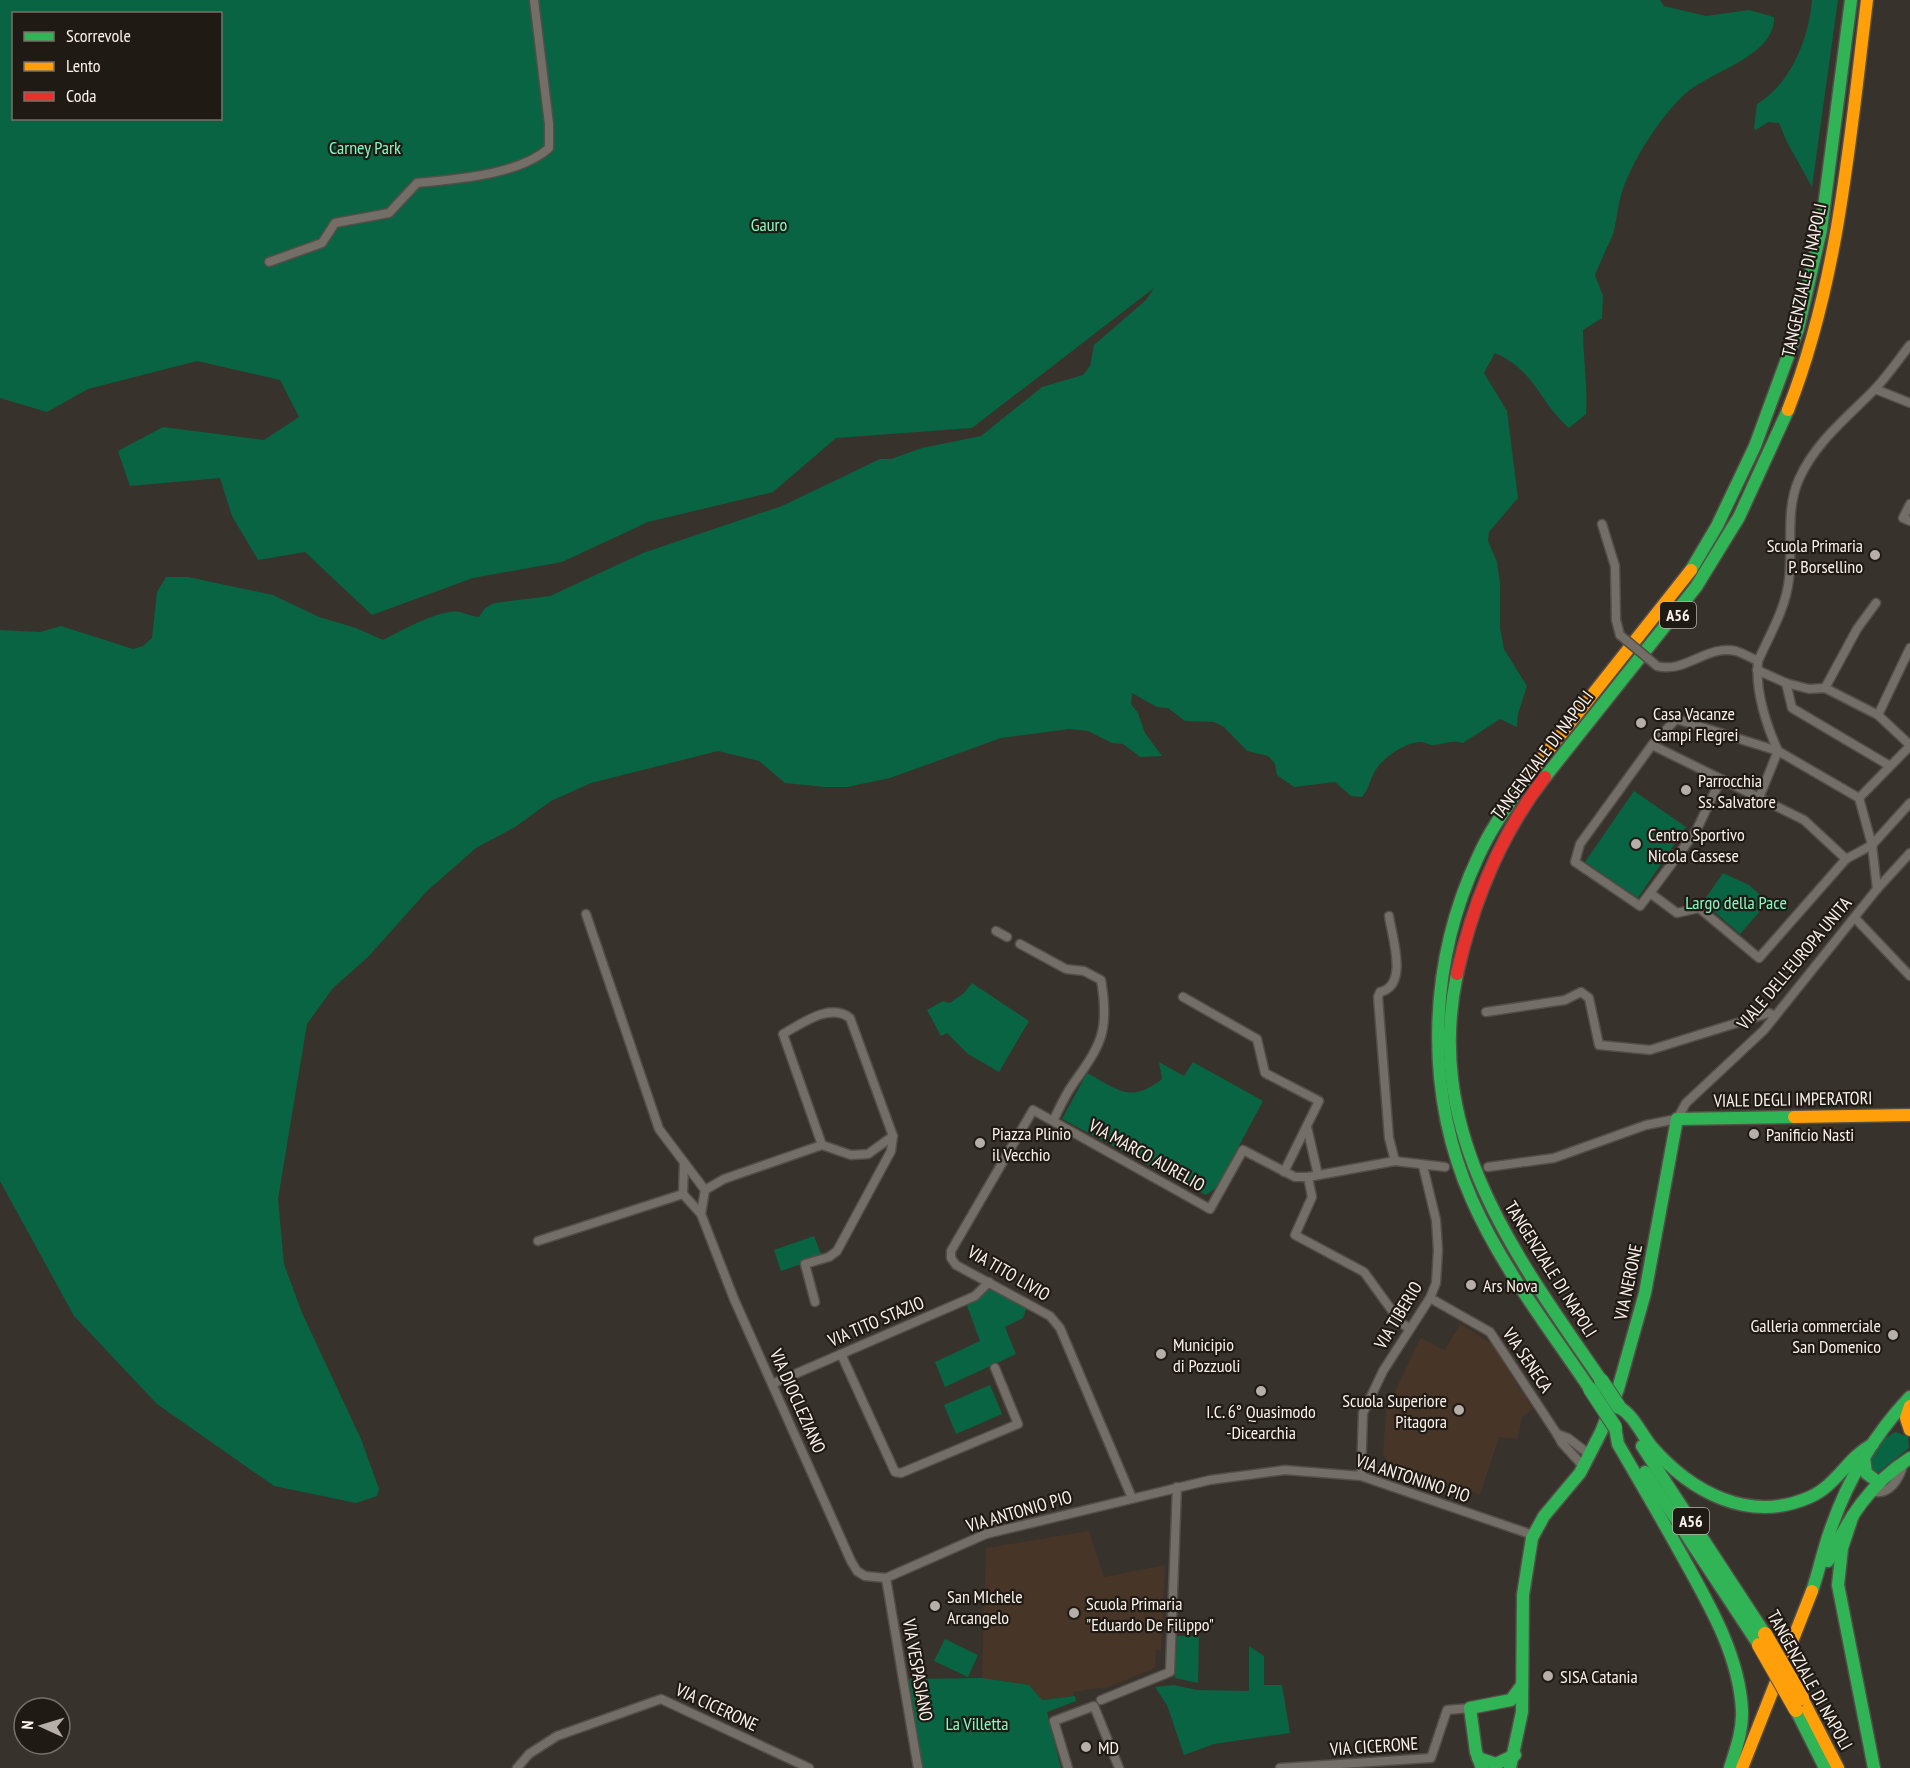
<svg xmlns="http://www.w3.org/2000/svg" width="1910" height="1768" font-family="'PT Sans Narrow',sans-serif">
<rect width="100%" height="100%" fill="#38322c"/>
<g fill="#473528">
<polygon points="1460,1324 1491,1343 1533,1409 1522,1417 1518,1439 1499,1437 1480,1495 1388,1462 1383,1453 1386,1411 1420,1338 1445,1350"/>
<polygon points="1089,1531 1104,1577 1165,1565 1161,1650 1156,1650 1155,1668 1104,1689 1100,1688 1073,1692 1073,1696 1041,1700 1029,1685 982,1678 986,1548"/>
</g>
<g fill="#086443" fill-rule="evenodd">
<path d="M0,0H1660L1664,6L1706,16L1749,10L1774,17C1775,56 1713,70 1686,93C1661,115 1632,161 1622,192C1617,207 1617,223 1612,237C1606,250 1600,262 1595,275L1603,296L1602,318L1583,330C1583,358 1588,386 1586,414L1569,428C1538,401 1536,371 1495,353L1484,373L1507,411L1518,498L1489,532L1488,541L1497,562L1500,583V628L1504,649L1527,686L1518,714L1517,727L1500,719L1463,743C1450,739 1443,745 1431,745C1427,744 1425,742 1421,742C1408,741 1384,757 1377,768C1370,777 1370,788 1362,797L1351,796L1335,782L1294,787L1277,775L1275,764L1268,756L1247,751L1224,727L1214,722L1185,721L1168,708L1157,707L1132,693L1131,704L1138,713L1145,733L1162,756L1140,757L1123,744L1112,743L1088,731L1069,729L1001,738L890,778L847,787H825L785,783L759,761L718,751L591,783L551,801L515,827L476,848L427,891L368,957L333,988L307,1024L278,1199L284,1264L302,1313L361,1439L379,1489L377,1496L356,1503L274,1486L157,1404L74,1316L0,1181V630L40,632L61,626L133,649L143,646L152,638L157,592L166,577H188L273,595L319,617L356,628L383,640C401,631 441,608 460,612C467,614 471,616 479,617L485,608L494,603L550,596L643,553L782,506L880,459H891L922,448L981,436L1042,387L1083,375L1090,366L1094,345L1146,300L1154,288L972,428L836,438L773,492L648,522L562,562L473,578L372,615L305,552L258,560L232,516L220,478L130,486L118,451L163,427L264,440L299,417L280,380L197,361L88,389L47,412L0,398ZM14,14H220V118H14Z"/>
<path d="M1812,0H1838L1812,187L1787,142L1779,123L1768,122L1756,130L1754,128L1757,104C1791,84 1809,38 1812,0Z"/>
<polygon points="1634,791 1686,827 1638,898 1585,862"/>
<polygon points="1723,873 1749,885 1768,902 1740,934 1703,902"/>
<polygon points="972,983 1029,1021 999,1072 968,1054 947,1033 941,1036 927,1010 943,1001 950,1003 964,993"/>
<path d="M1159,1062L1184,1076L1193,1062L1263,1101L1217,1187L1206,1195L1062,1119L1087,1073C1119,1090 1130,1104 1162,1079Z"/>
<polygon points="814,1236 822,1257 781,1271 774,1250"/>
<polygon points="989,1287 1027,1307 1023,1318 1005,1327 1016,1354 945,1387 935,1362 980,1341 966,1303"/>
<polygon points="990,1385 1002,1414 956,1434 944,1405"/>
<path d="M1896,1432L1908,1437L1909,1448L1875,1475L1868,1470C1868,1456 1882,1437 1896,1432Z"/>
<polygon points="1177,1636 1199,1636 1198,1683 1175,1678"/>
<polygon points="945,1639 978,1655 968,1677 934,1661"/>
<polygon points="1249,1646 1264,1656 1264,1685 1282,1685 1290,1733 1214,1744 1184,1755 1167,1705 1155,1687 1174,1685 1197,1690 1249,1691"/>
<polygon points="982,1678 1029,1685 1042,1700 1075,1696 1076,1701 1047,1712 1061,1768 921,1768 909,1679"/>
</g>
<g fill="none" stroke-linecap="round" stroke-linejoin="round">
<g stroke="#544d48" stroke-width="11">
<g id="street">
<path d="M269,262L322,243L335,223L389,213L417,183C456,179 519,175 549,148V124L534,0"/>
<polyline points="1875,389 1910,403"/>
<polyline points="1910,504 1903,518 1910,521"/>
<polyline points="1602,524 1615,566 1616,620 1620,635"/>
<path d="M1657,666C1684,674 1708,644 1736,651C1743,653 1751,658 1758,661"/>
<polyline points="1757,670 1786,683 1809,689 1825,688 1878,715 1910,745"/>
<polyline points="1786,683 1792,708 1890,766"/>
<polyline points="1825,688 1857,629 1876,603"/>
<polyline points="1878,715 1910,648"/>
<polyline points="1652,745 1804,820 1846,859 1872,845 1910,803"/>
<polyline points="1721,779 1696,831 1650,893 1677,913 1699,908 1759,958 1846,859"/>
<path d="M1759,798L1778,751C1766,724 1755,691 1758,661C1770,634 1786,608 1789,579C1793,546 1785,510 1799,479C1816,441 1848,417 1876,388C1888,375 1899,359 1910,345"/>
<polyline points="1859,798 1910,746"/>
<polyline points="1650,893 1640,906 1575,862 1580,844 1652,745 1676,719 1778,751 1859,798 1872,845 1877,889"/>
<polyline points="586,914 659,1129 705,1190"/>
<path d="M1389,916C1392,937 1409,986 1380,992L1378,997L1389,1138L1395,1161"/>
<polyline points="1855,918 1910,976"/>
<polyline points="996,931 1007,937"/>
<path d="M1020,944L1066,969L1084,971L1101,980C1110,1031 1101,1045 1073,1084C1065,1095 1059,1109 1053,1121"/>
<polyline points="1183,997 1257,1039 1265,1073 1319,1101 1284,1172"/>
<polyline points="1486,1012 1565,1000 1581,992 1589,998 1599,1045 1650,1050 1769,1013 1775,1016"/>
<polyline points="1307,1127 1318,1175"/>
<polyline points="684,1163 683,1194 701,1214 734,1299 851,1561 857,1571 865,1576 886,1578 986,1534 1210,1480 1285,1470 1361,1476 1533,1535"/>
<polyline points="1488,1167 1554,1158 1646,1125 1677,1119 1686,1103 1764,1030 1877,889 1910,853"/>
<polyline points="1308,1177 1312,1197 1295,1235 1364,1272 1401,1323 1409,1328"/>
<path d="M705,1190L724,1179L822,1145L851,1155L868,1154L893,1136L850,1018C830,1002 801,1024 783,1034L822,1145"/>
<polyline points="701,1214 705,1190"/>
<polyline points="538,1241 683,1194"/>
<polyline points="1430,1298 1490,1332 1557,1434"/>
<polyline points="815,1302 805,1264 829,1257 837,1251 891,1151 893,1136"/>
<polyline points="841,1354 895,1472 901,1473 1018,1424 995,1368"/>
<polyline points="772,1384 975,1296 989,1282"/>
<polyline points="1583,1466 1562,1443 1557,1434 1568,1438 1589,1454"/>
<polyline points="1361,1476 1363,1413 1383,1371 1430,1298 1436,1283 1438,1250 1436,1220 1423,1166"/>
<path d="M1870,1491C1889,1497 1900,1479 1904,1462"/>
<polyline points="1132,1498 1060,1328 1050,1316 956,1265 951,1258 951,1251 1033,1110 1210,1209 1243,1150 1295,1177 1308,1177 1395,1161 1445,1167"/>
<polyline points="886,1578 918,1768"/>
<polyline points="1101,1700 1170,1672 1177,1487"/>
<polyline points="517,1768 529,1754 557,1736 661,1699 809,1768"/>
<polyline points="1068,1768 1054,1721 1094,1706 1119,1768"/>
<polyline points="1280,1768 1431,1758 1447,1710 1470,1708"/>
</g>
</g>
<g stroke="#544d48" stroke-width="15">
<g id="fast">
<polyline points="1691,570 1717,526 1755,446 1798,329 1821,230 1851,0"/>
<path d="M1528,776C1510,802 1491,828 1478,857C1428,964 1424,1091 1472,1200C1502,1268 1549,1328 1590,1389"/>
<polyline points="1545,777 1696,587 1739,517 1788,410"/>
<path d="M1457,974C1423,1135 1516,1256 1601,1380"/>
<path d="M1619,1407C1634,1416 1640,1432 1651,1446C1691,1492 1749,1524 1810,1497C1836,1486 1848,1457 1873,1444"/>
<path d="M1615,1427L1618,1444C1639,1480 1660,1516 1680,1552C1707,1601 1739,1653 1742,1710C1743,1730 1736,1749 1730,1768"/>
<polyline points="1642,1446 1765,1634"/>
<polyline points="1864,1457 1866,1473 1878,1482"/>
<polyline points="1645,1472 1759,1645"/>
<polyline points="1853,1515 1842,1548 1838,1585 1874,1768"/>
<path d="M1828,1561C1848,1519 1870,1483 1910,1458"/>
<path d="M1812,1591C1818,1574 1822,1555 1828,1537C1845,1485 1872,1437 1910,1397"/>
<polyline points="1796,1710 1825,1768"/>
<polyline points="1478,1758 1496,1764 1515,1755"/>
<polyline points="1482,1768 1476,1752 1470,1708 1511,1700 1522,1685"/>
<polyline points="1510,1768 1522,1712 1523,1595 1532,1538 1544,1516 1580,1473 1601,1432 1618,1389 1645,1293 1677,1119 1794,1117"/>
</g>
</g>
<g stroke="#544d48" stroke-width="15">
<g id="slow">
<path d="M1788,410C1839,280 1850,138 1867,0"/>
<polyline points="1528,776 1691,570"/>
<polyline points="1794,1117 1910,1115"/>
<polyline points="1910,1406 1906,1418 1910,1430"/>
<polyline points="1802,1698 1838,1768"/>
<polyline points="1742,1768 1812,1591"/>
</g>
</g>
<g stroke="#544d48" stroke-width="15">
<path id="jam" d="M1457,974C1473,902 1499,836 1545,777"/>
</g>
<use href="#street" stroke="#746e69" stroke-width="8"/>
<use href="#fast" stroke="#30b455" stroke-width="12"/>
<use href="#slow" stroke="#ff9f0a" stroke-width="12"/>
<use href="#jam" stroke="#e5322d" stroke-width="12"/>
<g stroke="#544d48" stroke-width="11" stroke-linecap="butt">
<polyline id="street-bridge" points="1620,635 1657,666"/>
</g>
<g stroke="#544d48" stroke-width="16" stroke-linecap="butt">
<g id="fast-bridge">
<polyline points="1601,1380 1619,1407"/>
<polyline points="1590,1389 1615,1427"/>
</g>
</g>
<g stroke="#544d48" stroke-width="16" stroke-linecap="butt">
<g id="slow-bridge">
<polyline points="1765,1634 1802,1698"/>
<polyline points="1759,1645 1796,1710"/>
</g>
</g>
<use href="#street-bridge" stroke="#746e69" stroke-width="8"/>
<use href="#fast-bridge" stroke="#30b455" stroke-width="14"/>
<use href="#slow-bridge" stroke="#ff9f0a" stroke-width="14"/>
</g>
<g fill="#b6aea8" stroke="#201a15" stroke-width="2">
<circle cx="1875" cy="555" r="6"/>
<circle cx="1641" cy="723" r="6"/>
<circle cx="1686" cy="790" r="6"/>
<circle cx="1636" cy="844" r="6"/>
<circle cx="1754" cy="1134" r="6"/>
<circle cx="980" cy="1143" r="6"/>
<circle cx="1471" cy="1285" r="6"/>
<circle cx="1893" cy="1335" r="6"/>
<circle cx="1161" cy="1354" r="6"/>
<circle cx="1261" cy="1391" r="6"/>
<circle cx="1459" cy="1410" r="6"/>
<circle cx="935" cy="1606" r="6"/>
<circle cx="1074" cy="1613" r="6"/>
<circle cx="1548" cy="1676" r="6"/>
<circle cx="1086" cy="1747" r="6"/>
</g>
<g text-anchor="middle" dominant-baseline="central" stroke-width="4.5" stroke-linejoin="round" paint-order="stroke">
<g fill="#201a15" stroke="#b9b0aa" stroke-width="1.5">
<rect x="1660" y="602" width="36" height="26" rx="4.5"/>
<rect x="1673" y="1508" width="36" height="26" rx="4.5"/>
</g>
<g font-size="16" font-weight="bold" fill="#faf1ea">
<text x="1678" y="615">A56</text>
<text x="1691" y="1521">A56</text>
</g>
<g font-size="18" fill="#82fbc2" stroke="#201a15">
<text x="365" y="147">Carney Park</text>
<text x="769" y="224">Gauro</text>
<text x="1736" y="902">Largo della Pace</text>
<text x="977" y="1723">La Villetta</text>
</g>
<g font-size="18" fill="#faf1ea" stroke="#201a15">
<text transform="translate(1804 280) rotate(-78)">TANGENZIALE DI NAPOLI</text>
<text transform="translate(1542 755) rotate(-53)">TANGENZIALE DI NAPOLI</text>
<text transform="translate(1794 963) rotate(-50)">VIALE DELL'EUROPA UNITA</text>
<text transform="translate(1793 1099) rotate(-1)">VIALE DEGLI IMPERATORI</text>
<text transform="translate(1147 1155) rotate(29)">VIA MARCO AURELIO</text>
<text transform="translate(1551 1269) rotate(58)">TANGENZIALE DI NAPOLI</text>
<text transform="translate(1009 1273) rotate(30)">VIA TITO LIVIO</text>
<text transform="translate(1628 1282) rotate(-78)">VIA NERONE</text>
<text transform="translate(1398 1315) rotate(-59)">VIA TIBERIO</text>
<text transform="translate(876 1321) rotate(-23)">VIA TITO STAZIO</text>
<text transform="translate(1528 1360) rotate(56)">VIA SENECA</text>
<text transform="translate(798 1401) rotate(66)">VIA DIOCLEZIANO</text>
<text transform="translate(1413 1478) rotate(18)">VIA ANTONINO PIO</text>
<text transform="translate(1019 1511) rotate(-16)">VIA ANTONIO PIO</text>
<text transform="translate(918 1670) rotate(80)">VIA VESPASIANO</text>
<text transform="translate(1810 1680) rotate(61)">TANGENZIALE DI NAPOLI</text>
<text transform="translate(717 1707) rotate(25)">VIA CICERONE</text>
<text transform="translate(1374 1746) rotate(-4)">VIA CICERONE</text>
</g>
<g font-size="18" fill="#faf1ea" stroke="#201a15" text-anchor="start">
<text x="1863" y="545" text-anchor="end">Scuola Primaria<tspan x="1863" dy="21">P. Borsellino</tspan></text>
<text x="1653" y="713">Casa Vacanze<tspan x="1653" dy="21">Campi Flegrei</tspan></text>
<text x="1698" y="780">Parrocchia<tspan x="1698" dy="21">Ss. Salvatore</tspan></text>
<text x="1648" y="834">Centro Sportivo<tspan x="1648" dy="21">Nicola Cassese</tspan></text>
<text x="992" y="1133">Piazza Plinio<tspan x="992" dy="21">il Vecchio</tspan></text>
<text x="1766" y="1134">Panificio Nasti</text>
<text x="1483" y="1285">Ars Nova</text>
<text x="1881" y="1325" text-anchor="end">Galleria commerciale<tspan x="1881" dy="21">San Domenico</tspan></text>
<text x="1173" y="1344">Municipio<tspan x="1173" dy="21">di Pozzuoli</tspan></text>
<text x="1447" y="1400" text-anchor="end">Scuola Superiore<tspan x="1447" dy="21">Pitagora</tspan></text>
<text x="1261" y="1411" text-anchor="middle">I.C. 6° Quasimodo<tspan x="1261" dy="21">-Dicearchia</tspan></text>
<text x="947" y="1596">San MIchele<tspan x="947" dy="21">Arcangelo</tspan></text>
<text x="1086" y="1603">Scuola Primaria<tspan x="1086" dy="21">"Eduardo De Filippo"</tspan></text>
<text x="1560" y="1676">SISA Catania</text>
<text x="1098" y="1747">MD</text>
</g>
</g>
<rect x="12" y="12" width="210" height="108" fill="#201a15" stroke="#77706a" stroke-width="1.5"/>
<rect x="24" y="32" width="30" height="9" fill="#30b455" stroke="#77706a" stroke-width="1.5"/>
<text x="66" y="42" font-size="18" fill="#faf1ea">Scorrevole</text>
<rect x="24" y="62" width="30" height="9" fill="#ff9f0a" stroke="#77706a" stroke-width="1.5"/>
<text x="66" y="72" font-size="18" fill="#faf1ea">Lento</text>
<rect x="24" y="92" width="30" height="9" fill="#e5322d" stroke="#77706a" stroke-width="1.5"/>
<text x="66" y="102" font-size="18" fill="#faf1ea">Coda</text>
<g transform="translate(42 1726) rotate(274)"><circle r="28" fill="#201a15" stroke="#77706a" stroke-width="1.5"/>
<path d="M0-4.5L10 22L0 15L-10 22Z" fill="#b6aea8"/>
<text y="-9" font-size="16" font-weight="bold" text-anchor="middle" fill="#faf1ea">N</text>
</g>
</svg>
